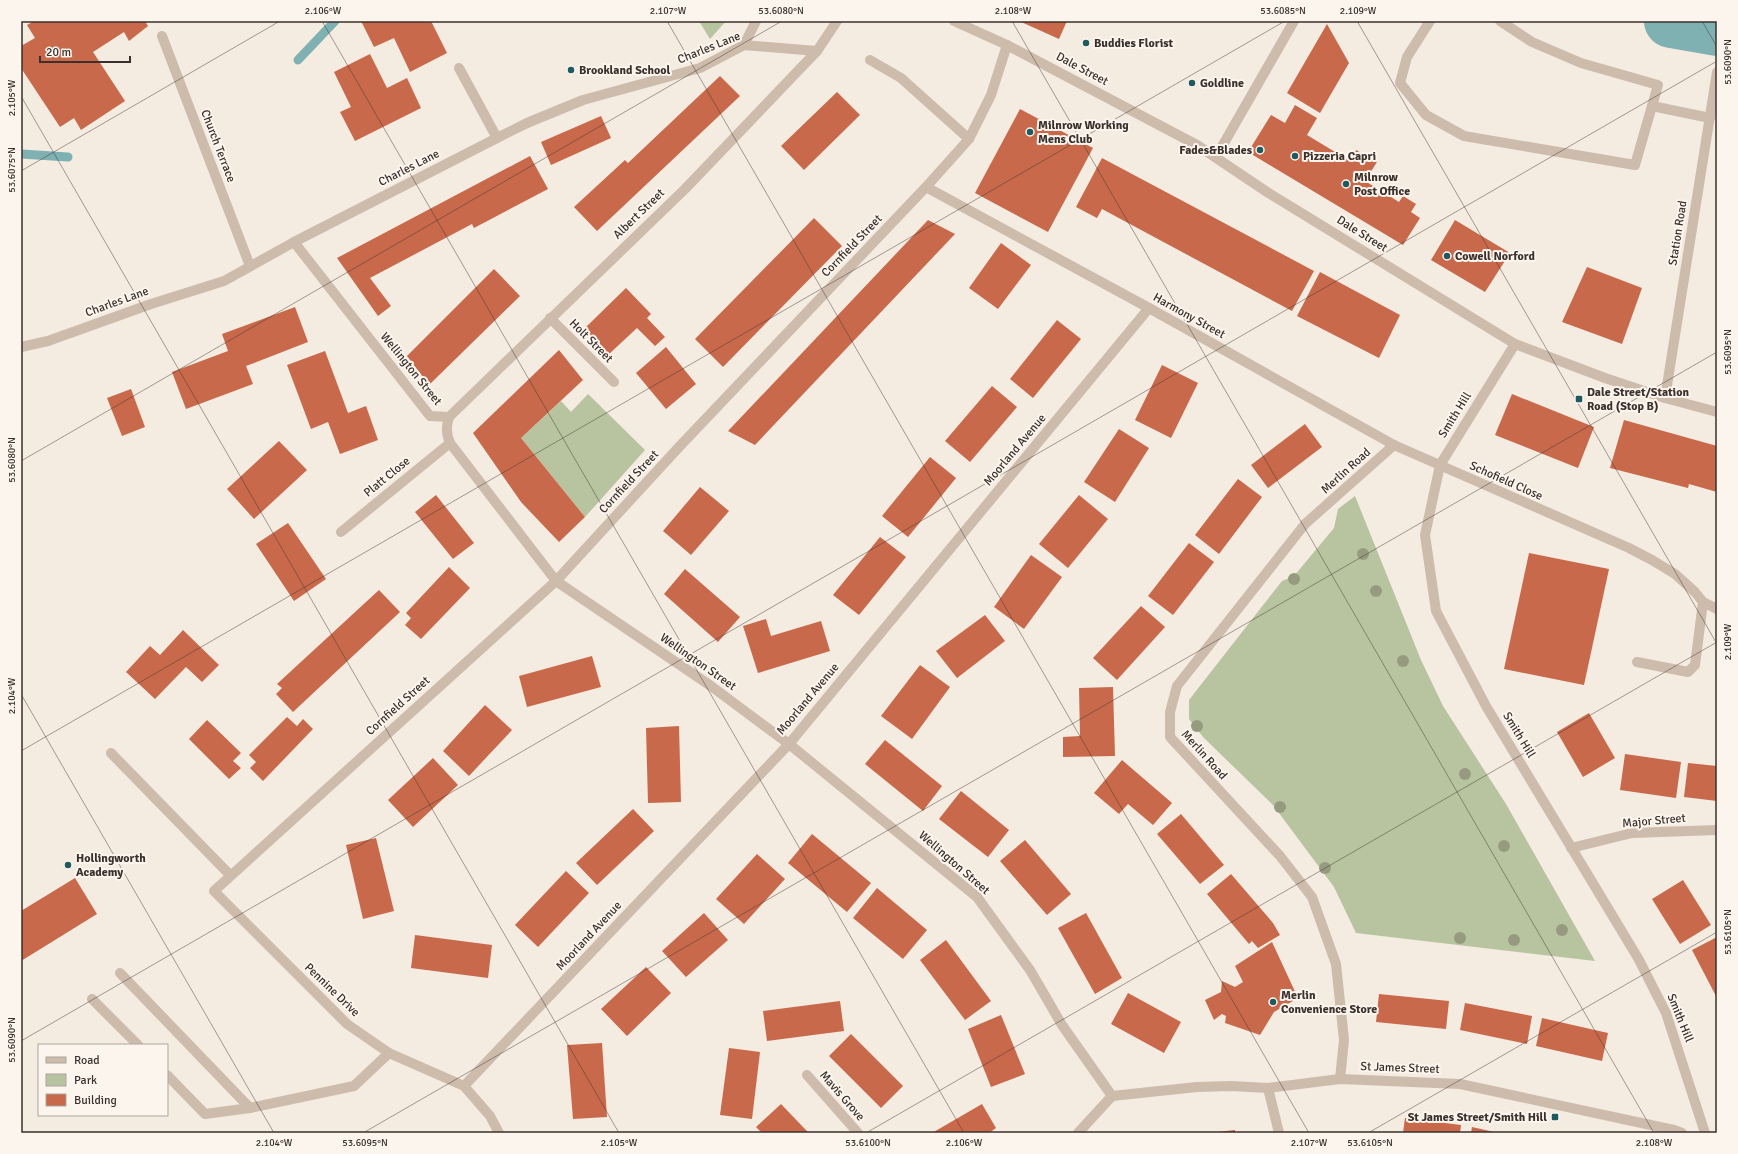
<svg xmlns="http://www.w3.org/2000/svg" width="1738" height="1154" font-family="Signika,sans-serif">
<rect width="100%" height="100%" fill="#f4ebe1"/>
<g fill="#b8c4a0">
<polygon points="699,21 726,21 710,39"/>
<polygon points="588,394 645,450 585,517 521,438 561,401 571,412"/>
<polygon points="1355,496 1421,660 1443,706 1506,804 1595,961 1356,933 1334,887 1273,805 1203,737 1189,719 1189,700 1282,581 1294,576 1334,528 1338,509"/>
</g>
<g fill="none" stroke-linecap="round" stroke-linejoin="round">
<g stroke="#7fb0b2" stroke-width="9">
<polyline points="298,60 335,21"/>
<polyline points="21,154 68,157"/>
</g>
<polyline stroke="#7fb0b2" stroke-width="54" points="1671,21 1717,29"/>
</g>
<g fill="#c8694b">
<polygon points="34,21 145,21 148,26 129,41 124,32 93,52 125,101 81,130 74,118 60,127 21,68 21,46 35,38 27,25"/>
<polygon points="361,21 431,21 447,53 410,72 394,38 374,47"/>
<polygon points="1019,21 1067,21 1059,39"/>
<polygon points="1327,24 1349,63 1320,113 1287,93"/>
<polygon points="370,54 387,88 407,78 421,108 355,141 340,112 351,107 334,72"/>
<polygon points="720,76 740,96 597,231 574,207 625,160 628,163"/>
<polygon points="837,92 860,115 804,170 781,146"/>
<polygon points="1295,105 1317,118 1307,135 1350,161 1356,150 1377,162 1365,181 1399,202 1403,196 1416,204 1411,212 1420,218 1403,245 1248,152 1271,115 1285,123"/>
<polygon points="1020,109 1093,148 1048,232 975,193"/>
<polygon points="601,116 611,138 551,165 541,142"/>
<polygon points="530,156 548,189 474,228 472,224 370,278 391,306 378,316 337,258"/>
<polygon points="1102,158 1314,271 1292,311 1102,209 1097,218 1076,207"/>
<polygon points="814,218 842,246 723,367 695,339"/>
<polygon points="928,220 955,234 755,445 728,431"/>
<polygon points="1455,220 1510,253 1485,292 1431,260"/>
<polygon points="1001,243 1031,265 998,309 969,288"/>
<polygon points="1587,267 1642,288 1622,344 1562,322"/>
<polygon points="494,269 520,296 429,385 407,356"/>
<polygon points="1320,272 1400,315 1379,358 1297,316"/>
<polygon points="626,288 651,314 647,318 665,337 655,346 637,328 608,355 584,329"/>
<polygon points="295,307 308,342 246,366 253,384 186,409 172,372 228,351 222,334"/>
<polygon points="1057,320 1081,339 1033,398 1010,379"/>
<polygon points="666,347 696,384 666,409 636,373"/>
<polygon points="559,350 583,380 521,438 585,517 559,542 521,502 473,433"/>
<polygon points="325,351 348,413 366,406 378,440 340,454 328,422 311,429 287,365"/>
<polygon points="1162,365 1198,383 1171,438 1135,420"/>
<polygon points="992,386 1017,407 970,462 945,441"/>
<polygon points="131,389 145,427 122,436 107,398"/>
<polygon points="1512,394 1594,427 1578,468 1495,435"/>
<polygon points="1624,420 1717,446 1717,492 1689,484 1688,488 1610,468"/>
<polygon points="1305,424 1322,447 1268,488 1251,465"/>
<polygon points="1119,429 1149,448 1115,502 1084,482"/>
<polygon points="279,441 307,470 254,519 227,489"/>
<polygon points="930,457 956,478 908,537 882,516"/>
<polygon points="1238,479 1262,497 1219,554 1195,535"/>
<polygon points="700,487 729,511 691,555 663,531"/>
<polygon points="436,495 474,543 453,559 415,512"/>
<polygon points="1079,495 1108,519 1068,568 1039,544"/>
<polygon points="288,523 326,579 294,601 256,544"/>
<polygon points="880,537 906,557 859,615 833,595"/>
<polygon points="1189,543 1214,562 1173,615 1148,596"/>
<polygon points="1529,553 1609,569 1584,685 1504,669"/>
<polygon points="1031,555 1062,577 1024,629 994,607"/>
<polygon points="449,567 470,588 421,639 405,625 411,618 406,613"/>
<polygon points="685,569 740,617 718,642 664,594"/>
<polygon points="379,590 400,612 293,712 276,694 282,688 277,684"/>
<polygon points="1141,606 1165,627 1117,680 1093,658"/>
<polygon points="985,615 1005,641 957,678 936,651"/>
<polygon points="766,619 771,636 821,621 830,651 758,673 743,626"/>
<polygon points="183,630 219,665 202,682 186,667 155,699 126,672 150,646 160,655"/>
<polygon points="592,656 601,687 527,707 519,676"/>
<polygon points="920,665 950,687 912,739 881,716"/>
<polygon points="1113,687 1115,756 1063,757 1063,737 1080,736 1079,688"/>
<polygon points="485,705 512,730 469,776 443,751"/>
<polygon points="1589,713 1615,758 1583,777 1557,732"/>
<polygon points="287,717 297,726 303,719 313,729 263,781 250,768 256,762 249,755"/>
<polygon points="207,720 241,753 233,761 241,768 229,779 189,739"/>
<polygon points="679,726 681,802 648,803 646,728"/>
<polygon points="885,740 942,786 923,811 865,764"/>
<polygon points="1625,754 1681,762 1676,798 1620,790"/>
<polygon points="433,758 458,785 413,827 388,800"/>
<polygon points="1122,760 1172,803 1153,825 1128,804 1119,814 1094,793"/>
<polygon points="1688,763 1717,766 1717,801 1684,797"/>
<polygon points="961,791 1009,830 988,857 939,819"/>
<polygon points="633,809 654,831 597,885 576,863"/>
<polygon points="1181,814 1224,865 1200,884 1157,834"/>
<polygon points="812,834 871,883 847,912 788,863"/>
<polygon points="376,838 394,911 363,919 346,845"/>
<polygon points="1025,840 1071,894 1047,915 1000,861"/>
<polygon points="757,854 785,879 744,924 716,899"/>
<polygon points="566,871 589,893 538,947 515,925"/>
<polygon points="1231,874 1273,923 1280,935 1258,948 1252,941 1249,944 1207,894"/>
<polygon points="75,878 97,914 21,961 21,911"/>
<polygon points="1683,880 1711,925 1680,944 1652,899"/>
<polygon points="877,888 927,930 903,959 853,918"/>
<polygon points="704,913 728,940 686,977 662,951"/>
<polygon points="1086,913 1122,978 1095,994 1058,928"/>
<polygon points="415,935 492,945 488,978 411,968"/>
<polygon points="1717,937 1717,998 1692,950"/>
<polygon points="946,940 991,1001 965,1020 920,960"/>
<polygon points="1272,942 1298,998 1274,1012 1260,1035 1225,1023 1226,1016 1222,1014 1214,1020 1205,1000 1221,992 1222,981 1235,987 1243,982 1235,966"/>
<polygon points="646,967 671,993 627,1036 601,1009"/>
<polygon points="1128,993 1181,1022 1164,1053 1111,1024"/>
<polygon points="1379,994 1449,1001 1446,1029 1376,1022"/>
<polygon points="840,1001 844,1031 767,1041 763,1011"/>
<polygon points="1465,1003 1532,1016 1527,1044 1460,1030"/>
<polygon points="1001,1015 1025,1074 991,1087 968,1029"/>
<polygon points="1542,1018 1608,1033 1602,1061 1536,1046"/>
<polygon points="851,1034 903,1086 881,1108 829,1056"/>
<polygon points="602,1043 607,1117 573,1119 567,1045"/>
<polygon points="729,1048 760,1052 752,1119 720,1115"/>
<polygon points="781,1104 803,1127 809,1133 762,1133 756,1127"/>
<polygon points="982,1104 996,1128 989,1133 932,1133"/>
<polygon points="1405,1118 1461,1125 1460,1133 1403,1133"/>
<polygon points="1472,1127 1494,1132 1494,1133 1471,1133"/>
<polygon points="1235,1130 1235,1133 1217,1133 1217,1132"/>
</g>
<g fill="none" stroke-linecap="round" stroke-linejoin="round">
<g stroke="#cdbbac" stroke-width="10">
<path d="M837,21L817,51L685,189L449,417C446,427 446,433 450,443L556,581L711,686L789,744L977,897L1030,970L1062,1025L1112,1096"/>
<polyline points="954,21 1007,45 1197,145 1267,192 1515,344 1605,378 1665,398 1717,412"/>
<polyline points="1430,21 1407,57 1400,83 1426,115 1464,136 1635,165 1652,106 1710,118"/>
<polyline points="1500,21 1532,42 1581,63 1658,85 1652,106"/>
<polyline points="162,36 250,266"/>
<polyline points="744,45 756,21"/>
<polyline points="870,60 901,78 969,139"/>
<polyline points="459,68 497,138"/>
<polyline points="1216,157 1294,21"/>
<polyline points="926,187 1149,308 1394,445 1629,548 1652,560 1675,574 1695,592 1703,602 1695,665 1688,672 1637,662"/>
<polyline points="294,242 430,416 449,417"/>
<polyline points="550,318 614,382"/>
<polyline points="1515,344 1440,465 1425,535 1436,611 1486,706 1638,958 1666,1013 1705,1133"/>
<polyline points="21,347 48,341 151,304 224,281 294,242 497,138 527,123 583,100 700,68 744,45 817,51"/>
<polyline points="1665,398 1717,72"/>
<polyline points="341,532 450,443"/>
<polyline points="1703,602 1717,609"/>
<polyline points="111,753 230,875"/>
<polyline points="1571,848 1632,833 1717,830"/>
<polyline points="120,973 250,1108"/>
<polyline points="92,999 138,1045"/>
<polyline points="167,1075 205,1114 250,1108 354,1086 389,1053"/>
<polyline points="807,1075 858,1133"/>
<polyline points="1340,1079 1344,1040 1336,964 1312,897 1280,856 1170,737 1170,712 1177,686 1305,524 1394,445"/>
<polyline points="464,1086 789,744 1149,308"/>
<polyline points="1268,1088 1279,1133"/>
<polyline points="1112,1096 1197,1087 1231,1086 1268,1088 1340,1079 1460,1084 1674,1130 1682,1133"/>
<polyline points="499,1133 490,1116 464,1086 389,1053 347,1024 214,891 556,581 679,447 926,187 969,139 991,95 1007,45"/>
<polyline points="1078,1133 1112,1096"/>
</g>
</g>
<g fill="#969b7f">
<circle cx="1363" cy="554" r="6"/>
<circle cx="1294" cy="579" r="6"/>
<circle cx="1376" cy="591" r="6"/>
<circle cx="1403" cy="661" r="6"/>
<circle cx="1197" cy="726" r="6"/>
<circle cx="1465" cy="774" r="6"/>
<circle cx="1280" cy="807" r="6"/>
<circle cx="1504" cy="846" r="6"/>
<circle cx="1325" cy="868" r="6"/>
<circle cx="1562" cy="930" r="6"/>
<circle cx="1460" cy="938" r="6"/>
<circle cx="1514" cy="940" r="6"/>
</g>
<path fill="none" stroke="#3b302b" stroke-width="1" stroke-opacity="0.45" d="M322,21L964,1133M667,21L1309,1133M1012,21L1654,1133M1357,21L1717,644M1702,21L1717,47M21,96L619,1133M21,171L280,21M21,461L782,21M21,694L274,1133M21,751L1285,21M21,1041L1717,61M363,1133L1717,352M866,1133L1717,642M1368,1133L1717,932"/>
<g fill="#1f5a5e" stroke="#fbf5ee" stroke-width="1.5">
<circle cx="1086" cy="43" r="4"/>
<circle cx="571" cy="70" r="4"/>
<circle cx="1192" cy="83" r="4"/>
<circle cx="1030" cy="132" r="4"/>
<circle cx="1260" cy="150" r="4"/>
<circle cx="1295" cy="156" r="4"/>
<circle cx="1346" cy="184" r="4"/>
<circle cx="1447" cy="256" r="4"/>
<rect x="1575" y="395" width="8" height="8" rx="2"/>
<circle cx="68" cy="865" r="4"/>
<circle cx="1273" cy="1002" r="4"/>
<rect x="1551" y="1113" width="8" height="8" rx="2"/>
</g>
<g text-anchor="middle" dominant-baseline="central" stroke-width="4" stroke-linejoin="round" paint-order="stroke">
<g font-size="12" font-weight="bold" fill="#3b302b" stroke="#fbf5ee" text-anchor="start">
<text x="1094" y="43">Buddies Florist</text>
<text x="579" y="70">Brookland School</text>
<text x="1200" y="83">Goldline</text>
<text x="1038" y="125">Milnrow Working<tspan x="1038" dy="14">Mens Club</tspan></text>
<text x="1252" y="150" text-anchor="end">Fades&amp;Blades</text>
<text x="1303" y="156">Pizzeria Capri</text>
<text x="1354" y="177">Milnrow<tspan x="1354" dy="14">Post Office</tspan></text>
<text x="1455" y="256">Cowell Norford</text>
<text x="1587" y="392">Dale Street/Station<tspan x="1587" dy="14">Road (Stop B)</tspan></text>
<text x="76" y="858">Hollingworth<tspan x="76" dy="14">Academy</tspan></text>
<text x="1281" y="995">Merlin<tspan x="1281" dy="14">Convenience Store</tspan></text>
<text x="1547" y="1117" text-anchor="end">St James Street/Smith Hill</text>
</g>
<g font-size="12" fill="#3b302b" stroke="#fbf5ee">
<text transform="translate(709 48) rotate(-22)">Charles Lane</text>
<text transform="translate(1082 69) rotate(28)">Dale Street</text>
<text transform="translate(218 146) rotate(69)">Church Terrace</text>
<text transform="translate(409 168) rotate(-27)">Charles Lane</text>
<text transform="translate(639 214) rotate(-44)">Albert Street</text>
<text transform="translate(1678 233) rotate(-81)">Station Road</text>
<text transform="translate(1362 234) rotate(32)">Dale Street</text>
<text transform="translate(852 246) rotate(-46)">Cornfield Street</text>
<text transform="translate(117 302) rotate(-20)">Charles Lane</text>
<text transform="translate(1189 316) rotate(29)">Harmony Street</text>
<text transform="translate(591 341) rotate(45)">Holt Street</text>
<text transform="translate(411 369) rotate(51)">Wellington Street</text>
<text transform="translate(1455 415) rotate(-58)">Smith Hill</text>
<text transform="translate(1015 450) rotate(-50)">Moorland Avenue</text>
<text transform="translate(1346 471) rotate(-42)">Merlin Road</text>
<text transform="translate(387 477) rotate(-39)">Platt Close</text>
<text transform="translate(1506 481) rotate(24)">Schofield Close</text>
<text transform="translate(629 482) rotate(-47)">Cornfield Street</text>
<text transform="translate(698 662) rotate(35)">Wellington Street</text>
<text transform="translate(808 699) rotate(-50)">Moorland Avenue</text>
<text transform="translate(398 706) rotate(-42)">Cornfield Street</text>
<text transform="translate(1519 735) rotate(59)">Smith Hill</text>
<text transform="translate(1204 755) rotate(48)">Merlin Road</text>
<text transform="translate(1654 821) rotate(-5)">Major Street</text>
<text transform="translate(954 863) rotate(41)">Wellington Street</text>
<text transform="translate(589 936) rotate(-47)">Moorland Avenue</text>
<text transform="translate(332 990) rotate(44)">Pennine Drive</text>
<text transform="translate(1680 1018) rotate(68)">Smith Hill</text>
<text transform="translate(1400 1068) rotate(2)">St James Street</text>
<text transform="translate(842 1096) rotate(49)">Mavis Grove</text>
</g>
</g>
<rect width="1738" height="1154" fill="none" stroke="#fbf5ee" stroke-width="44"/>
<rect x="38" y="1044" width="130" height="72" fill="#fbf5ee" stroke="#aea6a0"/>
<rect x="46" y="1057" width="20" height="6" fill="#cdbbac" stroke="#aea6a0"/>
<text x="74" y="1064" font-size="12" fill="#3b302b">Road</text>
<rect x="46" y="1074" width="20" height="12" fill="#b8c4a0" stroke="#aea6a0"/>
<text x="74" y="1084" font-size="12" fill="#3b302b">Park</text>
<rect x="46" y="1094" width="20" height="12" fill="#c8694b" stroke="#aea6a0"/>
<text x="74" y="1104" font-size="12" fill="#3b302b">Building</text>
<path d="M40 56v6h90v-6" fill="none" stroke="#3b302b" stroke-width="2"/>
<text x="46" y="56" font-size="12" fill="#3b302b" stroke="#fbf5ee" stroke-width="3" paint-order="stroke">20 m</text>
<rect x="22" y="22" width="1694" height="1110" fill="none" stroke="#3b302b" stroke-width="1.5"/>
<g font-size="10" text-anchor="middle" fill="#3b302b">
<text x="323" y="14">2.106°W</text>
<text x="668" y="14">2.107°W</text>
<text x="781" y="14">53.6080°N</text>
<text x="1013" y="14">2.108°W</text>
<text x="1283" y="14">53.6085°N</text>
<text x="1358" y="14">2.109°W</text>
<text transform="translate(1727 62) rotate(-90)" y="4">53.6090°N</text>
<text transform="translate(11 98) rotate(-90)" y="4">2.105°W</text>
<text transform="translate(11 170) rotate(-90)" y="4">53.6075°N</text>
<text transform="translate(1727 352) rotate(-90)" y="4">53.6095°N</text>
<text transform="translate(11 460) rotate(-90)" y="4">53.6080°N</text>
<text transform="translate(1727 642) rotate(-90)" y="4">2.109°W</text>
<text transform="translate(11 696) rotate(-90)" y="4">2.104°W</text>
<text transform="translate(1727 932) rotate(-90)" y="4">53.6105°N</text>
<text transform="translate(11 1040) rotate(-90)" y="4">53.6090°N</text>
<text x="274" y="1146">2.104°W</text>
<text x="365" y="1146">53.6095°N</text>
<text x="619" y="1146">2.105°W</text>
<text x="868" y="1146">53.6100°N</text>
<text x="964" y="1146">2.106°W</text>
<text x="1309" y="1146">2.107°W</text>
<text x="1370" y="1146">53.6105°N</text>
<text x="1654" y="1146">2.108°W</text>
</g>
</svg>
